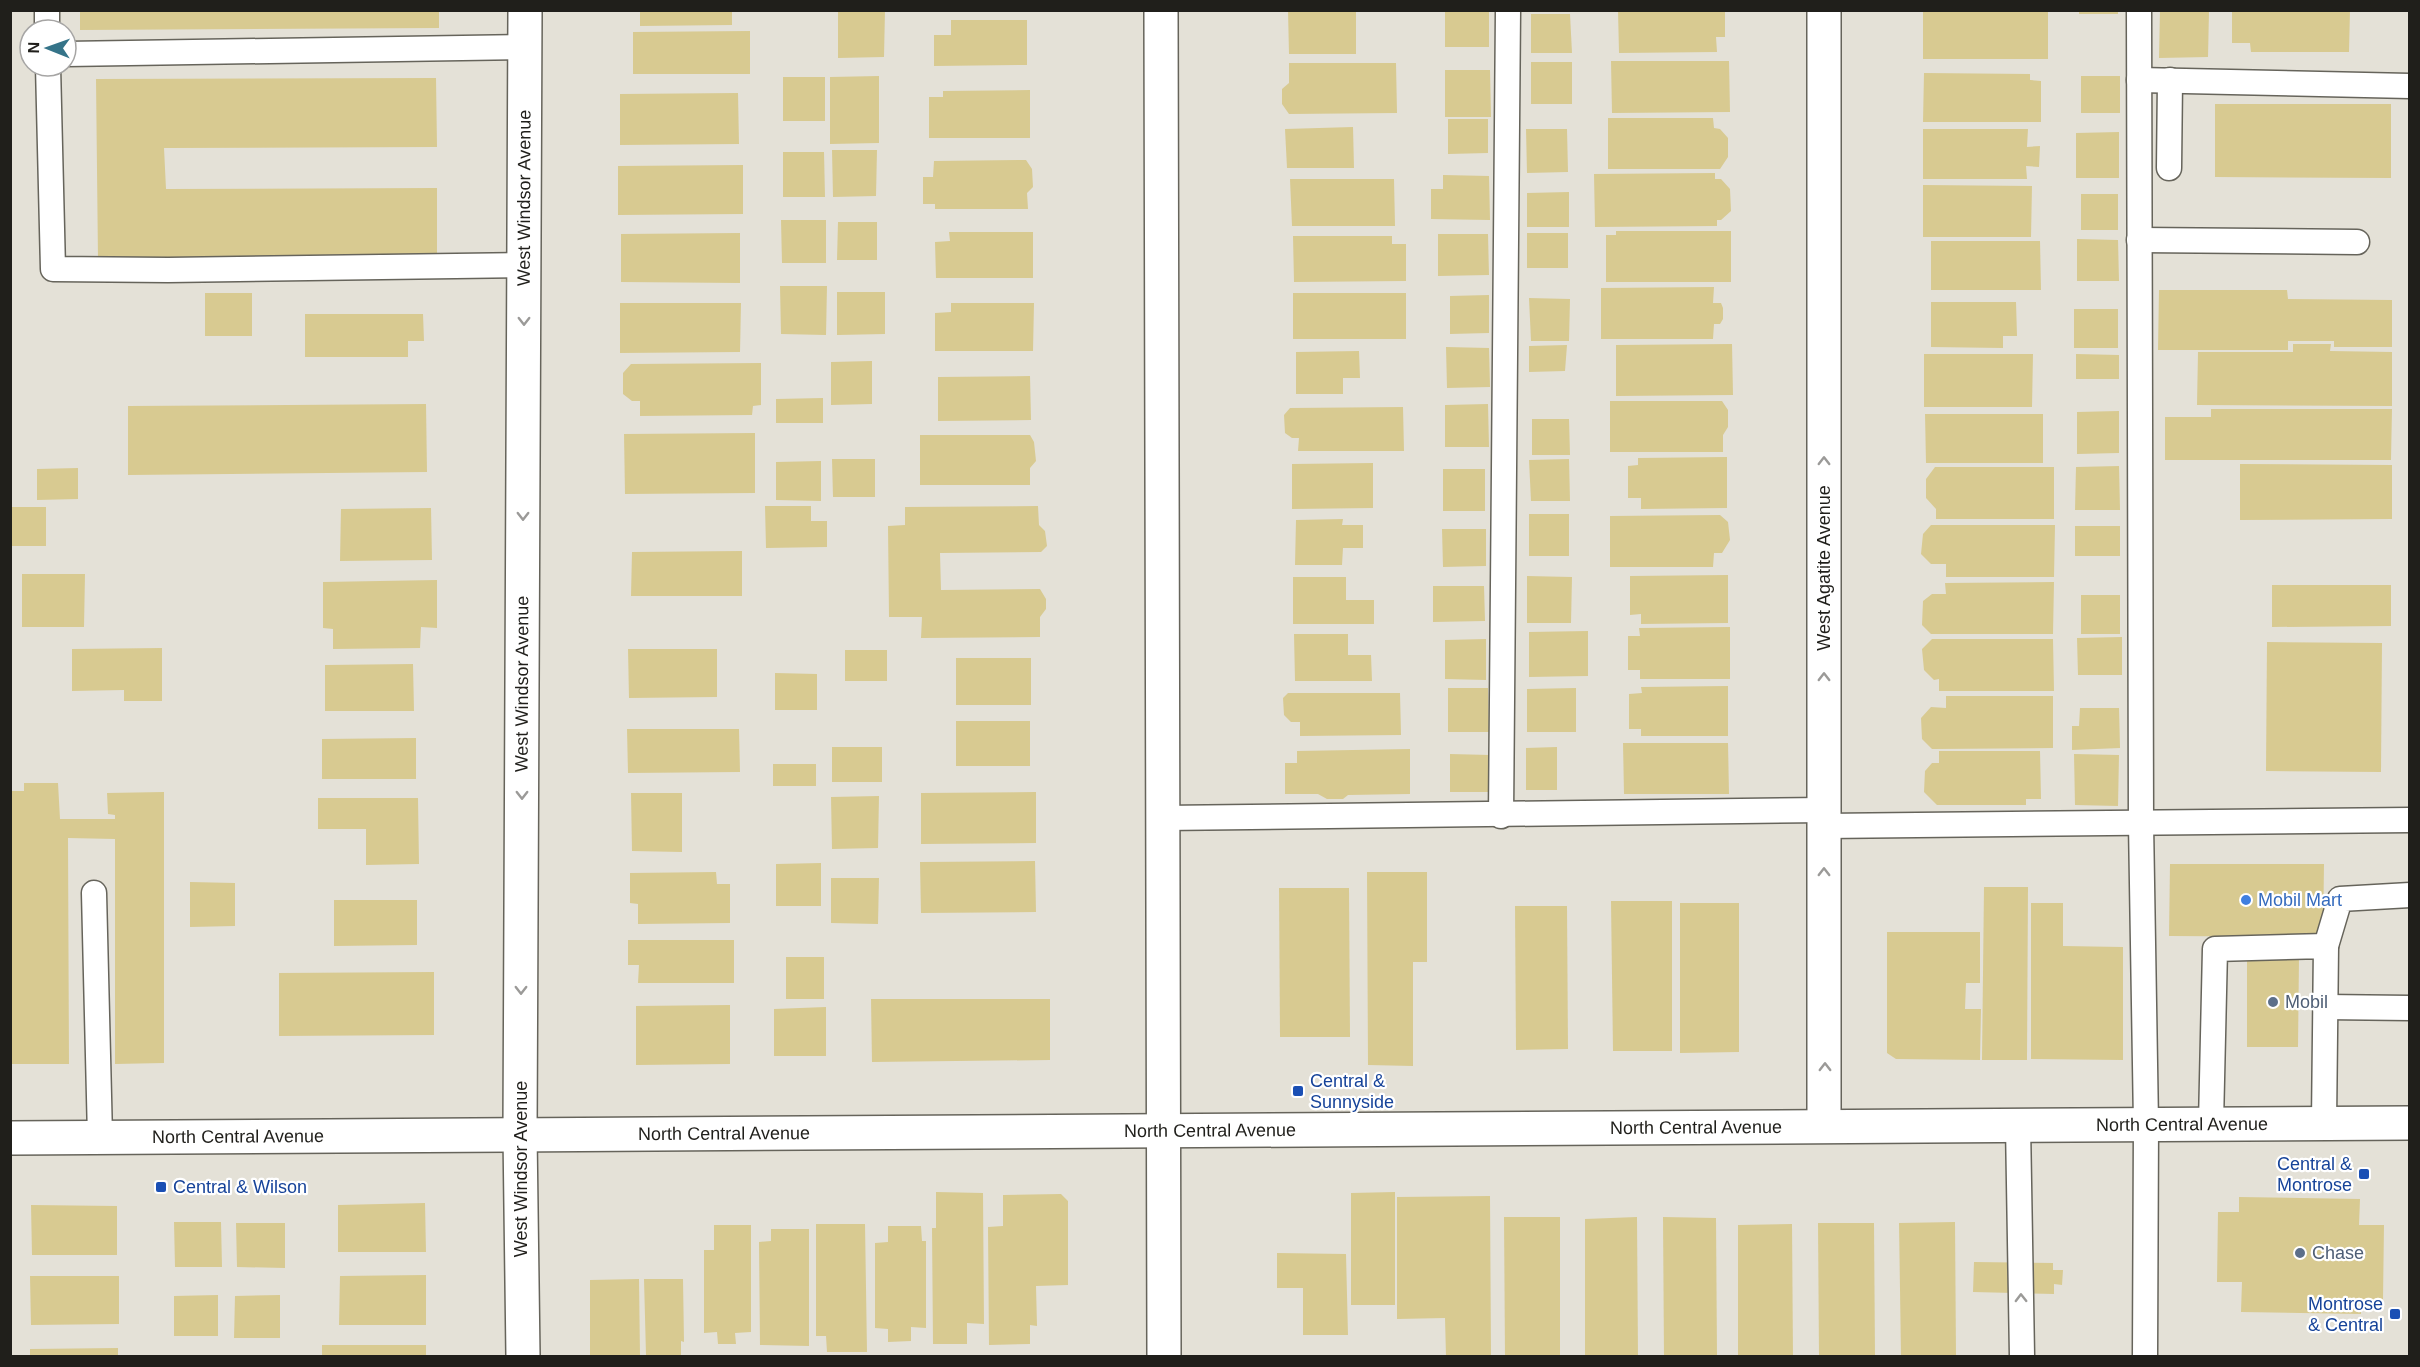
<svg xmlns="http://www.w3.org/2000/svg" width="2420" height="1367" font-family="Arial,sans-serif">
<rect width="100%" height="100%" fill="#e4e1d7"/>
<g fill="#d8ca91">
<polygon points="80,10 439,10 439,28 80,30"/>
<polygon points="640,10 732,10 732,25 640,26"/>
<polygon points="838,10 885,10 884,57 838,58"/>
<polygon points="1288,10 1356,10 1356,54 1289,54"/>
<rect x="1445" y="10" width="44" height="37"/>
<polygon points="1618,10 1725,10 1725,37 1716,37 1717,52 1619,53"/>
<rect x="1923" y="10" width="125" height="49"/>
<rect x="2079" y="10" width="39" height="4"/>
<polygon points="2160,10 2209,11 2208,57 2159,58"/>
<polygon points="2232,10 2350,10 2349,52 2251,52 2250,43 2232,43"/>
<polygon points="1531,14 1570,14 1572,53 1531,53"/>
<polygon points="951,20 1027,20 1027,65 934,66 934,35 951,35"/>
<polygon points="750,31 750,74 633,74 633,32"/>
<polygon points="1611,61 1729,61 1730,112 1612,113"/>
<rect x="1531" y="62" width="41" height="42"/>
<polygon points="1289,63 1396,63 1397,113 1289,114 1282,104 1282,89 1289,83"/>
<polygon points="1445,70 1490,70 1491,117 1445,117"/>
<polygon points="1924,73 2030,74 2030,80 2041,81 2041,122 1923,122"/>
<polygon points="879,76 879,143 830,144 830,77"/>
<rect x="2081" y="76" width="39" height="37"/>
<rect x="783" y="77" width="42" height="44"/>
<polygon points="436,78 437,147 164,148 166,189 437,188 437,257 98,260 96,79"/>
<polygon points="1030,90 1030,138 929,138 929,97 943,97 943,91"/>
<polygon points="738,93 739,144 620,145 620,94"/>
<polygon points="2215,104 2391,104 2391,178 2215,177"/>
<polygon points="1608,118 1713,118 1714,128 1720,129 1728,138 1728,157 1720,169 1608,169"/>
<polygon points="1448,119 1488,119 1488,153 1448,154"/>
<polygon points="1353,127 1354,168 1287,168 1285,129"/>
<polygon points="1526,129 1567,129 1568,172 1527,173"/>
<polygon points="1923,129 2028,129 2027,147 2040,146 2039,167 2026,166 2027,179 1923,179"/>
<polygon points="2119,132 2119,178 2076,178 2076,133"/>
<polygon points="832,150 877,150 876,196 833,197"/>
<polygon points="783,152 824,152 825,197 783,197"/>
<polygon points="1026,160 1032,169 1033,187 1027,193 1028,209 935,209 935,204 923,204 923,177 933,177 934,161"/>
<polygon points="743,165 743,214 618,215 618,166"/>
<polygon points="1715,173 1715,179 1721,179 1730,189 1731,211 1721,220 1717,220 1717,226 1595,227 1594,174"/>
<polygon points="1443,175 1489,176 1490,220 1431,219 1431,189 1443,189"/>
<polygon points="1290,179 1394,179 1395,226 1292,226"/>
<polygon points="1923,185 2032,186 2031,237 1923,237"/>
<polygon points="1569,192 1569,227 1527,227 1527,193"/>
<rect x="2081" y="194" width="37" height="36"/>
<polygon points="781,220 826,220 826,263 782,263"/>
<polygon points="838,222 877,222 877,260 837,260"/>
<polygon points="1616,231 1731,231 1731,282 1606,282 1606,235 1616,235"/>
<polygon points="949,232 1033,232 1033,278 936,278 935,242 950,241"/>
<polygon points="740,233 740,283 621,282 621,234"/>
<rect x="1527" y="233" width="41" height="35"/>
<polygon points="1438,234 1488,234 1489,275 1438,276"/>
<polygon points="1293,236 1392,236 1392,244 1406,244 1406,281 1294,282"/>
<polygon points="2077,239 2118,240 2119,281 2077,281"/>
<polygon points="1931,241 2040,241 2041,290 1931,290"/>
<polygon points="780,286 827,286 826,335 781,334"/>
<polygon points="1714,287 1713,303 1721,303 1723,308 1723,319 1720,324 1714,324 1713,339 1601,339 1601,288"/>
<polygon points="2159,290 2287,290 2288,299 2392,300 2392,347 2334,347 2334,341 2288,341 2288,350 2158,350"/>
<polygon points="837,292 885,292 885,334 837,335"/>
<rect x="205" y="293" width="47" height="43"/>
<rect x="1293" y="293" width="113" height="46"/>
<polygon points="1489,295 1489,333 1450,334 1450,296"/>
<polygon points="1529,298 1570,299 1569,341 1531,341"/>
<polygon points="1931,302 2016,302 2017,336 2003,336 2003,348 1931,347"/>
<polygon points="620,303 741,303 740,352 620,353"/>
<polygon points="951,303 1034,303 1033,351 935,351 935,313 951,312"/>
<rect x="2074" y="309" width="44" height="39"/>
<polygon points="305,314 423,314 424,341 408,341 408,357 305,357"/>
<polygon points="1732,344 1733,395 1616,396 1616,345"/>
<polygon points="2293,344 2331,344 2330,351 2392,352 2392,406 2197,405 2198,352 2293,352"/>
<polygon points="1567,345 1565,371 1529,372 1529,346"/>
<polygon points="1446,347 1489,348 1490,387 1447,388"/>
<polygon points="1359,351 1360,378 1343,378 1343,394 1296,394 1296,352"/>
<polygon points="1924,354 2033,354 2032,407 1924,407"/>
<polygon points="2076,354 2119,355 2119,379 2076,379"/>
<polygon points="872,361 872,404 831,405 831,362"/>
<polygon points="761,363 761,405 753,406 752,415 640,416 640,401 632,401 623,394 623,373 631,364"/>
<polygon points="1030,376 1031,420 938,421 938,377"/>
<polygon points="823,398 823,423 776,423 776,399"/>
<polygon points="1610,401 1722,401 1728,410 1728,427 1723,435 1723,452 1610,452"/>
<polygon points="426,404 427,472 128,475 128,406"/>
<polygon points="1488,404 1489,447 1445,447 1445,405"/>
<polygon points="1403,407 1404,451 1298,451 1299,438 1292,438 1285,433 1284,415 1290,408"/>
<polygon points="2211,409 2392,409 2391,460 2165,460 2165,417 2211,417"/>
<polygon points="2119,411 2119,453 2077,454 2077,412"/>
<polygon points="1925,414 2043,414 2043,463 1926,463"/>
<polygon points="1532,419 1569,419 1570,455 1532,455"/>
<polygon points="755,433 755,493 625,494 624,434"/>
<polygon points="920,435 1030,435 1034,442 1036,461 1030,468 1030,485 920,485"/>
<polygon points="1727,457 1727,508 1641,509 1641,498 1628,498 1628,466 1638,465 1638,458"/>
<polygon points="832,459 875,459 875,497 833,497"/>
<polygon points="1569,459 1570,501 1531,501 1529,460"/>
<polygon points="821,461 821,501 776,500 776,462"/>
<polygon points="1373,463 1373,508 1292,509 1292,464"/>
<polygon points="2240,464 2392,465 2392,519 2240,520"/>
<polygon points="2119,466 2120,510 2075,510 2076,467"/>
<polygon points="1935,467 2054,467 2054,519 1936,519 1936,509 1926,498 1926,479"/>
<polygon points="78,468 78,499 37,500 37,469"/>
<rect x="1443" y="469" width="42" height="42"/>
<polygon points="765,506 811,506 811,521 827,521 827,547 766,548"/>
<polygon points="1038,506 1039,525 1045,531 1047,546 1041,552 940,553 941,590 1040,589 1046,599 1046,609 1040,617 1040,637 921,638 922,617 889,617 888,526 905,525 905,507"/>
<rect x="10" y="507" width="36" height="39"/>
<polygon points="431,508 432,560 340,561 341,509"/>
<rect x="1529" y="514" width="40" height="42"/>
<polygon points="1720,515 1728,522 1730,540 1722,553 1714,553 1713,567 1610,567 1610,516"/>
<polygon points="1343,519 1342,525 1363,525 1363,548 1343,548 1342,565 1295,565 1296,520"/>
<polygon points="1931,525 2055,525 2054,577 1946,577 1946,564 1931,564 1921,554 1923,534"/>
<rect x="2075" y="526" width="45" height="30"/>
<polygon points="1442,529 1486,529 1486,566 1443,567"/>
<polygon points="742,551 742,596 631,596 632,552"/>
<polygon points="22,574 85,574 84,627 22,627"/>
<polygon points="1728,575 1728,623 1641,624 1641,614 1630,615 1630,576"/>
<polygon points="1527,576 1572,577 1571,623 1527,623"/>
<polygon points="1293,577 1346,577 1346,600 1374,600 1374,624 1293,624"/>
<polygon points="437,580 437,628 421,627 420,648 333,649 333,629 323,628 323,582"/>
<polygon points="2054,582 2053,634 1931,634 1922,625 1923,601 1932,594 1946,594 1945,583"/>
<polygon points="2272,585 2391,585 2391,626 2272,627"/>
<polygon points="1433,586 1484,586 1485,621 1433,622"/>
<rect x="2081" y="595" width="39" height="39"/>
<polygon points="1730,627 1730,679 1640,679 1640,670 1628,670 1628,636 1640,636 1639,628"/>
<polygon points="1588,631 1588,676 1529,677 1529,632"/>
<polygon points="1294,634 1348,634 1348,655 1371,655 1372,681 1295,681"/>
<polygon points="2122,637 2122,675 2078,675 2077,638"/>
<polygon points="1486,639 1486,680 1445,679 1445,640"/>
<polygon points="1932,639 2053,639 2054,691 1939,691 1939,679 1934,680 1924,670 1922,649"/>
<polygon points="2267,642 2382,643 2381,772 2266,771"/>
<polygon points="162,648 162,701 124,701 124,690 72,691 72,649"/>
<polygon points="628,649 717,649 717,697 629,698"/>
<rect x="845" y="650" width="42" height="31"/>
<rect x="956" y="658" width="75" height="47"/>
<polygon points="413,664 414,711 325,711 325,665"/>
<polygon points="775,673 817,674 817,710 775,710"/>
<polygon points="1728,686 1728,736 1641,736 1641,729 1629,729 1629,694 1642,693 1641,687"/>
<polygon points="1448,688 1488,688 1489,732 1448,732"/>
<polygon points="1576,688 1576,732 1527,732 1527,689"/>
<polygon points="1288,693 1400,693 1401,735 1300,736 1300,722 1291,722 1284,715 1283,698"/>
<polygon points="1946,696 2053,696 2053,748 1932,749 1922,739 1921,718 1931,707 1946,708"/>
<polygon points="2080,708 2119,708 2120,748 2072,750 2072,726 2079,726"/>
<rect x="956" y="721" width="74" height="45"/>
<polygon points="627,729 739,729 740,772 628,773"/>
<polygon points="416,738 416,779 322,779 322,739"/>
<polygon points="1623,743 1728,743 1729,794 1624,794"/>
<rect x="832" y="747" width="50" height="35"/>
<polygon points="1557,747 1557,790 1526,790 1526,748"/>
<polygon points="1410,749 1410,794 1348,795 1343,799 1327,799 1318,794 1285,794 1285,763 1297,763 1297,751"/>
<polygon points="1939,751 2040,751 2041,799 2026,799 2026,805 1937,805 1924,792 1925,771 1932,763 1939,763"/>
<polygon points="1450,754 1490,755 1490,792 1450,792"/>
<polygon points="2074,754 2119,755 2118,806 2075,805"/>
<rect x="773" y="764" width="43" height="22"/>
<polygon points="24,783 58,783 60,819 115,819 115,815 108,814 107,793 164,792 164,1063 115,1064 115,839 68,838 69,1064 10,1064 12,791 24,791"/>
<polygon points="1036,792 1036,843 921,844 921,793"/>
<polygon points="631,793 682,793 682,852 632,851"/>
<polygon points="879,796 878,848 832,849 831,797"/>
<polygon points="318,798 418,798 419,864 366,865 366,829 318,829"/>
<polygon points="1035,861 1036,912 921,913 920,862"/>
<polygon points="821,863 821,906 776,906 776,864"/>
<polygon points="2170,864 2324,864 2323,937 2169,936"/>
<polygon points="716,872 717,884 730,884 730,923 638,924 638,904 630,903 630,873"/>
<polygon points="1367,872 1427,872 1427,962 1413,962 1413,1066 1368,1065"/>
<polygon points="831,878 879,878 878,924 831,923"/>
<polygon points="190,882 235,883 235,926 190,927"/>
<polygon points="1984,887 2028,887 2027,1060 1982,1060"/>
<polygon points="1279,888 1349,888 1350,1037 1280,1037"/>
<polygon points="334,900 417,900 417,945 334,946"/>
<polygon points="1611,901 1672,901 1672,1051 1613,1051"/>
<polygon points="1680,903 1739,903 1739,1052 1680,1053"/>
<polygon points="2031,903 2063,903 2063,946 2123,947 2123,1060 2031,1059"/>
<polygon points="1515,906 1567,906 1568,1049 1516,1050"/>
<polygon points="1887,932 1980,932 1980,983 1966,983 1965,1009 1981,1009 1980,1060 1896,1059 1887,1053"/>
<polygon points="628,940 734,940 734,983 638,983 639,965 628,965"/>
<rect x="786" y="957" width="38" height="42"/>
<polygon points="2247,957 2299,958 2298,1047 2247,1047"/>
<polygon points="434,972 434,1035 279,1036 279,973"/>
<polygon points="871,999 1050,999 1050,1060 872,1062"/>
<polygon points="730,1005 730,1064 636,1065 636,1006"/>
<polygon points="826,1007 826,1056 774,1056 774,1009"/>
<polygon points="936,1192 983,1193 984,1324 967,1323 967,1344 933,1344 932,1228 936,1228"/>
<polygon points="1395,1192 1395,1305 1351,1305 1351,1193"/>
<polygon points="1061,1194 1068,1201 1068,1285 1036,1286 1037,1326 1030,1325 1030,1344 989,1345 988,1227 1003,1226 1003,1195"/>
<polygon points="1490,1196 1491,1356 1446,1356 1445,1318 1397,1319 1397,1197"/>
<polygon points="2239,1197 2360,1199 2359,1225 2384,1225 2383,1300 2361,1299 2361,1314 2241,1312 2242,1282 2217,1282 2218,1212 2239,1212"/>
<polygon points="425,1203 426,1252 338,1252 338,1205"/>
<polygon points="31,1205 117,1206 117,1255 32,1255"/>
<polygon points="1504,1217 1560,1217 1560,1356 1505,1356"/>
<polygon points="1637,1217 1638,1356 1585,1356 1585,1219"/>
<polygon points="1663,1217 1716,1218 1717,1356 1664,1356"/>
<polygon points="174,1222 221,1222 222,1267 175,1267"/>
<polygon points="1955,1222 1956,1356 1901,1356 1899,1223"/>
<polygon points="236,1223 285,1223 285,1268 237,1267"/>
<polygon points="1818,1223 1874,1223 1875,1356 1819,1356"/>
<polygon points="816,1224 865,1224 867,1352 827,1352 826,1336 816,1336"/>
<polygon points="1792,1224 1793,1356 1738,1356 1738,1225"/>
<polygon points="714,1225 751,1225 751,1332 735,1333 736,1344 718,1344 717,1332 704,1333 704,1250 714,1250"/>
<polygon points="888,1226 921,1226 922,1241 926,1241 926,1328 911,1327 911,1341 888,1342 888,1329 875,1328 875,1243 888,1242"/>
<polygon points="771,1229 809,1229 809,1346 760,1345 759,1242 771,1241"/>
<polygon points="1277,1253 1346,1254 1348,1335 1303,1335 1303,1288 1277,1288"/>
<polygon points="1974,1262 2053,1263 2053,1270 2063,1270 2062,1285 2054,1284 2054,1294 1973,1292"/>
<polygon points="426,1275 426,1325 339,1325 340,1276"/>
<polygon points="30,1276 119,1276 119,1324 31,1325"/>
<polygon points="639,1279 640,1356 590,1356 590,1280"/>
<polygon points="644,1279 683,1279 684,1342 681,1341 681,1355 646,1355"/>
<polygon points="218,1295 218,1336 174,1336 174,1296"/>
<polygon points="280,1295 280,1338 234,1338 235,1296"/>
<rect x="322" y="1345" width="104" height="11"/>
<polygon points="118,1348 118,1356 30,1356 30,1349"/>
</g>
<g fill="none" stroke-linecap="round" stroke-linejoin="round">
<g stroke="#66645b" stroke-width="27">
<g id="lane">
<polyline points="47,10 47,30"/>
<polyline points="2139,10 2141,823 2146,1124 2145,1356"/>
<polyline points="66,54 525,47"/>
<polyline points="48,66 53,269 168,270 524,265"/>
<polyline points="2139,80 2410,86"/>
<polyline points="2169,168 2170,80"/>
<polyline points="2139,240 2357,242"/>
<polyline points="1501,816 1508,10"/>
<polyline points="1163,818 1824,810"/>
<polyline points="1824,826 2410,820"/>
<polyline points="94,893 100,1137"/>
<polyline points="2326,946 2340,899 2410,895"/>
<polyline points="2325,1007 2410,1008"/>
<polyline points="2211,1123 2215,949 2326,946 2324,1123"/>
<polyline points="2018,1125 2022,1356"/>
</g>
</g>
<g stroke="#66645b" stroke-width="36">
<g id="street">
<polyline points="1824,10 1824,1126"/>
<path id="s1" d="M523,1356L520,1134L525,10"/>
</g>
</g>
<g stroke="#66645b" stroke-width="36">
<g id="secondary">
<polyline points="1161,10 1164,1356"/>
<path id="s2" d="M10,1138L2410,1123"/>
</g>
</g>
<use href="#lane" stroke="#fff" stroke-width="24"/>
<use href="#street" stroke="#fff" stroke-width="33"/>
<use href="#secondary" stroke="#fff" stroke-width="33"/>
</g>
<defs><path id="oneway-chevron" d="M-2-3.5L2.5 0L-2 3.5" fill="none" stroke-width="1.6" stroke-linecap="round" stroke-linejoin="round" transform="scale(1.5)"/></defs>
<g stroke="#9b9a98">
<use href="#oneway-chevron" transform="translate(524 321) rotate(90)"/>
<use href="#oneway-chevron" transform="translate(1824 461) rotate(-90)"/>
<use href="#oneway-chevron" transform="translate(523 516) rotate(90)"/>
<use href="#oneway-chevron" transform="translate(1824 677) rotate(-90)"/>
<use href="#oneway-chevron" transform="translate(522 795) rotate(90)"/>
<use href="#oneway-chevron" transform="translate(1824 872) rotate(-90)"/>
<use href="#oneway-chevron" transform="translate(521 990) rotate(90)"/>
<use href="#oneway-chevron" transform="translate(1825 1067) rotate(-90)"/>
<use href="#oneway-chevron" transform="translate(2021 1298) rotate(-91)"/>
</g>
<circle fill="#3f7fe0" stroke="#fff" stroke-width="2" cx="2246" cy="900" r="6"/>
<g fill="#5c6f8a" stroke="#fff" stroke-width="2">
<circle cx="2273" cy="1002" r="6"/>
<circle cx="2300" cy="1253" r="6"/>
</g>
<g fill="#1a4fb4" stroke="#fff" stroke-width="2">
<rect x="1292" y="1085" width="12" height="12" rx="3"/>
<rect x="2358" y="1168" width="12" height="12" rx="3"/>
<rect x="155" y="1181" width="12" height="12" rx="3"/>
<rect x="2389" y="1308" width="12" height="12" rx="3"/>
</g>
<g text-anchor="middle" dominant-baseline="central" stroke-width="4.5" stroke-linejoin="round" paint-order="stroke">
<g font-size="18" fill="#201f1b" stroke="#fff">
<text stroke="none"><textPath href="#s1" startOffset="1158">West Windsor Avenue</textPath></text>
<text transform="translate(1824 568) rotate(-90)">West Agatite Avenue</text>
<text stroke="none"><textPath href="#s1" startOffset="672">West Windsor Avenue</textPath></text>
<text stroke="none"><textPath href="#s2" startOffset="2172">North Central Avenue</textPath></text>
<text stroke="none"><textPath href="#s2" startOffset="1686">North Central Avenue</textPath></text>
<text stroke="none"><textPath href="#s2" startOffset="1200">North Central Avenue</textPath></text>
<text stroke="none"><textPath href="#s2" startOffset="714">North Central Avenue</textPath></text>
<text stroke="none"><textPath href="#s2" startOffset="228">North Central Avenue</textPath></text>
<text transform="translate(521 1169) rotate(-90)">West Windsor Avenue</text>
</g>
<g font-size="18" fill="#366cbe" stroke="#fff" text-anchor="start">
<text x="2258" y="900">Mobil Mart</text>
</g>
<g font-size="18" fill="#4e5e75" stroke="#fff" text-anchor="start">
<text x="2285" y="1002">Mobil</text>
<text x="2312" y="1253">Chase</text>
</g>
<g font-size="18" fill="#164399" stroke="#fff" text-anchor="start">
<text x="1310" y="1081">Central &amp;<tspan x="1310" dy="21">Sunnyside</tspan></text>
<text x="2352" y="1164" text-anchor="end">Central &amp;<tspan x="2352" dy="21">Montrose</tspan></text>
<text x="173" y="1187">Central &amp; Wilson</text>
<text x="2383" y="1304" text-anchor="end">Montrose<tspan x="2383" dy="21">&amp; Central</tspan></text>
</g>
</g>
<rect width="2420" height="1367" fill="none" stroke="#201f1b" stroke-width="24"/>
<g transform="translate(48 48) rotate(271)"><circle r="28" fill="#ffffff" stroke="#a6a5a4" stroke-width="1.5"/>
<path d="M0-4.5L10 22L0 15L-10 22Z" fill="#357489"/>
<text y="-9" font-size="16" font-weight="bold" text-anchor="middle" fill="#201f1b">N</text>
</g>
</svg>
